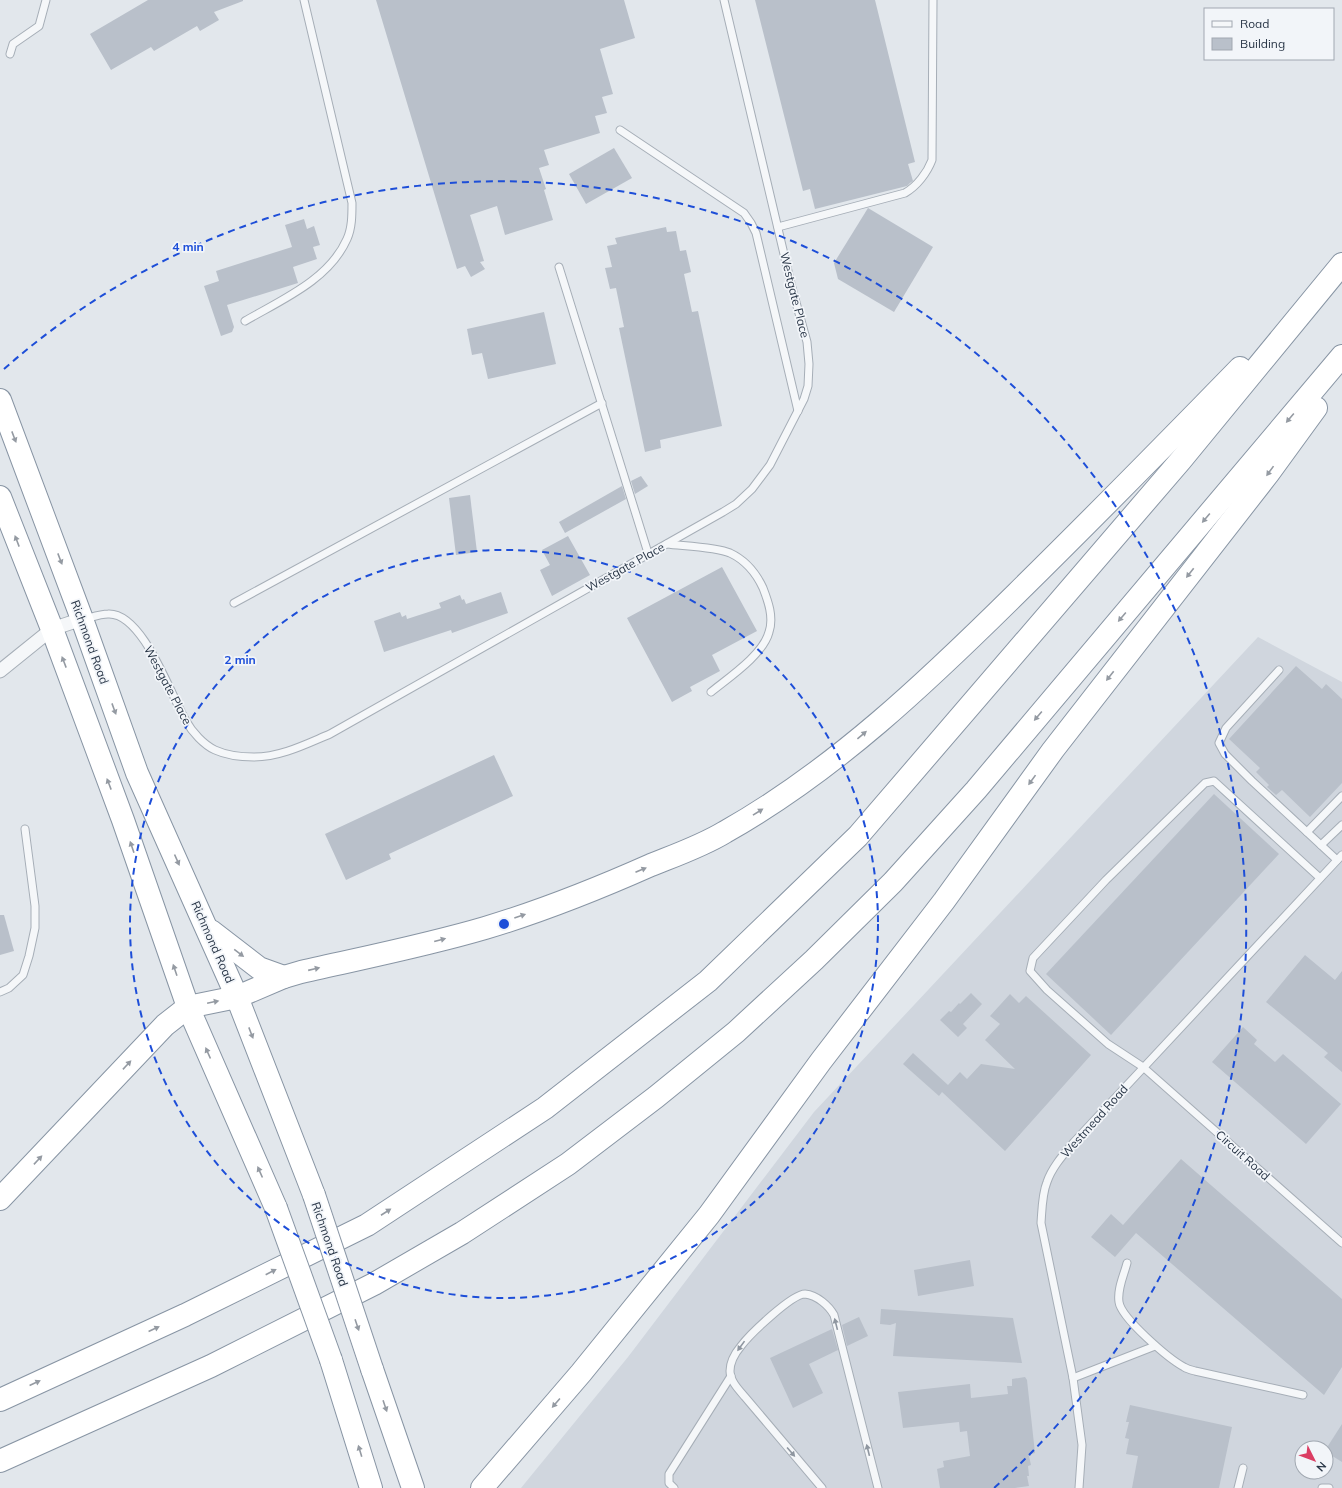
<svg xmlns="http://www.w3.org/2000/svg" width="1342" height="1488" font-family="Mulish,sans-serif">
<rect width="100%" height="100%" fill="#e2e7ec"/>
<path fill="#d0d6de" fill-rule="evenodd" d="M1258,637L1342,682V1488H521L628,1357L814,1112ZM1302,1448H1326V1472H1302Z"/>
<g fill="#b9c0ca">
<polygon points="148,0 243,0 243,1 214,12 219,20 200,31 197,26 154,51 151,47 111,70 90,34"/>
<polygon points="376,0 624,0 635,38 600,49 613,94 602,97 607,113 595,116 600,133 544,150 549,165 539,168 546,189 544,190 553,220 505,235 497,206 470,215 484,261 480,262 485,269 471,277 465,266 457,269"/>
<polygon points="755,0 875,0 915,162 908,164 913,181 910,183 907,186 815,209 810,189 803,191"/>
<polygon points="614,148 632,178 586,204 569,174"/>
<polygon points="868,208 933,247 894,312 838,279 834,263"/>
<polygon points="304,219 307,229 314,226 320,245 313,247 317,259 293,267 298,283 227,305 234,327 232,332 221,336 204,286 219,281 216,271 292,247 285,225"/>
<polygon points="666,227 667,232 676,231 680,251 686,250 691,272 684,274 692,312 698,311 722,426 660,440 661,448 645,452 619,328 624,327 616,288 610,289 605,268 612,267 607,246 617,244 615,238"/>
<polygon points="544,312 556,364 488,379 482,353 472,355 467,329"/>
<polygon points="641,476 648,486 635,494 631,481"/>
<polygon points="622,486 626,499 565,533 559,522"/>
<polygon points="470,495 477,552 456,555 449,498"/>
<polygon points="568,536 590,575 552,596 540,570 550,565 542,550"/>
<polygon points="722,567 757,631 712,655 720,671 690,687 692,691 672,702 627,618"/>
<polygon points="501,592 508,613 452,633 451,630 384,652 374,621 400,612 402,617 406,615 407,619 441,608 439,603 460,595 462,600 464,599 466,604"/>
<polygon points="1296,666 1322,689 1326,684 1342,699 1342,783 1310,817 1282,790 1276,795 1267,787 1269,785 1256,772 1260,768 1229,739"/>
<polygon points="494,755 513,796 389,854 391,859 346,880 325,834"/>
<polygon points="1214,794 1279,854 1111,1035 1046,974"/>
<polygon points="0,915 4,915 14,951 0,955"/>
<polygon points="1305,955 1335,980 1342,971 1342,1072 1324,1057 1328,1053 1266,1002"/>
<polygon points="971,993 982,1004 963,1024 967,1028 958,1037 940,1020 949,1011 951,1012 959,1003 960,1004"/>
<polygon points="1010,994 1019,1003 1026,996 1091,1055 1005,1151 942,1092 939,1096 903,1064 913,1053 948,1085 960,1072 967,1079 981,1064 1015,1069 985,1040 1000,1024 990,1016"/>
<polygon points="1243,1027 1257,1040 1254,1044 1275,1062 1283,1054 1341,1104 1306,1144 1212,1062"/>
<polygon points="1181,1159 1342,1299 1342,1367 1324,1395 1136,1233 1115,1257 1091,1237 1111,1214 1123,1225"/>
<polygon points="970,1260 974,1286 918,1296 914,1270"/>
<polygon points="881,1309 1013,1318 1022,1363 893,1356 896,1323 890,1325 880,1324"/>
<polygon points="859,1317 868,1336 847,1346 842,1325"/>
<polygon points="832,1329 838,1350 809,1364 823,1393 793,1408 770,1358"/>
<polygon points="1025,1377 1027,1380 1035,1453 1031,1454 1031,1456 1029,1456 1031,1465 1028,1466 1029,1476 1027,1476 1029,1486 1015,1488 940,1488 937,1469 944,1467 943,1461 970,1456 967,1431 960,1432 959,1422 903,1428 898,1392 970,1384 971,1398 1008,1394 1007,1386 1012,1386 1012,1379"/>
<polygon points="1130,1405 1232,1427 1219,1488 1132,1488 1138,1456 1126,1454 1129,1439 1125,1438 1129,1422 1126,1422"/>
<polygon points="1342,1424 1342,1462 1326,1452 1326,1449"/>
</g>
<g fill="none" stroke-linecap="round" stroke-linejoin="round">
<g stroke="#a6aeb7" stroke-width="9">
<g id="lane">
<polyline points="10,54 13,44 39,26 46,0"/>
<polyline points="620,130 744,213 751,223 756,233 798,411"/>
<path d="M778,227L905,193C917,186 927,173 932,160L933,0"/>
<polyline points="559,267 648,553"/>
<path d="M245,321C281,300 329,280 347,239C352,228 352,215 352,203L304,0"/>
<path d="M667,544C683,546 716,547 730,553C745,560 756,573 763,588C768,601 774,617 769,632C763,655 728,678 711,692"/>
<polyline points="234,603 602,403"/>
<path d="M84,619C92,617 101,614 108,614C143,612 171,696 186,721C192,732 204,745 215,750C226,755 243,757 254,757C281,757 306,744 330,734L723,512L736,504L752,489L770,465L804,399L808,386L809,364L807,342L792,288L724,0"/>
<polyline points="1279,670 1226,728 1219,743 1225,754 1252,781 1337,860"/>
<polyline points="1307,832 1342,796"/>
<polyline points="1321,845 1342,825"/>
<polyline points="1320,878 1214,781 1205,783 1106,880 1033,958 1030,971 1047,990 1108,1044 1143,1067 1342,1243"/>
<polyline points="0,992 9,988 23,975 29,956 35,928 35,906 25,829"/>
<path d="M1127,1263C1124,1275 1117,1289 1119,1302C1121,1318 1169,1359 1184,1367C1187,1369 1191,1370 1195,1371L1303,1395"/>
<polyline points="1073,1378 1155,1346"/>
<polyline points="674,1488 669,1483 669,1474 731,1376"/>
<path d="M822,1488L745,1397C739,1390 730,1381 730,1371C730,1362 736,1352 741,1346C750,1334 792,1294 805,1294C817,1295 829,1306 834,1315L878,1488"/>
<path d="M1079,1488L1082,1445L1073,1378L1041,1223C1042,1210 1042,1194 1047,1182C1052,1167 1064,1154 1074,1142L1342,855"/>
<polyline points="1238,1488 1243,1468"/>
<polyline points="1322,1488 1329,1488"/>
</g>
</g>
<g stroke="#a6aeb7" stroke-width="15">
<polyline id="street" points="0,671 52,629 82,619"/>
</g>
<g stroke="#8895a4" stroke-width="24">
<g id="highway">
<polyline points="0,400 82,619 137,773 237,997 314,1195"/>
<polyline points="0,497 52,629 123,820 188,1007 276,1208"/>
<polyline points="211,931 259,968 284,977"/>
<path d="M0,1199L165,1025L188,1007L237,997L284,977L301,972C362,958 424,946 485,928C542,911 597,889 651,865C676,855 702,846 725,832C835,770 928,681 1017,593C1092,519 1166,444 1240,368"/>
<polyline points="331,1360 371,1488"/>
<polyline points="372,1369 413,1488"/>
<polyline points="0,1400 185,1315 367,1225 545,1108 708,981 858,836 1181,460 1342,264"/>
<polyline points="0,1461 211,1366 374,1284 462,1233 568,1164 656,1097 736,1032 814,960 893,882 976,790 1342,356"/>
<polyline points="482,1488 581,1373 709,1215 821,1061 944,901 1053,750 1268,474 1316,408"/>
</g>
</g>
<use href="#lane" stroke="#f5f7f9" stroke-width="7"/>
<use href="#street" stroke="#f5f7f9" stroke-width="13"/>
<use href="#highway" stroke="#fff" stroke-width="22"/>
<g stroke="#8895a4" stroke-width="24" stroke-linecap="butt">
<g id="highway-bridge">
<polyline points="314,1195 372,1369"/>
<polyline points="276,1208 331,1360"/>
</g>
</g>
<use href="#highway-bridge" stroke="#fff" stroke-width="22"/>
</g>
<defs><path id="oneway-solid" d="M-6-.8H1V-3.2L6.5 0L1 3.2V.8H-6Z"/></defs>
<g fill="#949aa2">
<use href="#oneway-solid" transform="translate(1290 418) rotate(130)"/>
<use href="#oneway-solid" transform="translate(14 437) rotate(69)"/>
<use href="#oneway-solid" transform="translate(1270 471) rotate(126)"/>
<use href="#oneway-solid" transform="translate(1206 518) rotate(130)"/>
<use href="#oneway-solid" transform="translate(17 541) rotate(-111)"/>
<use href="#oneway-solid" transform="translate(60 559) rotate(69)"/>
<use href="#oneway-solid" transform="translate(1190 573) rotate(128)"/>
<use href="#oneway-solid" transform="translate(1122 617) rotate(130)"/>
<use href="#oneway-solid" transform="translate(64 662) rotate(-111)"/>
<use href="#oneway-solid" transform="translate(1110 676) rotate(128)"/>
<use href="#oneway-solid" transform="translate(114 709) rotate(70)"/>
<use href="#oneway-solid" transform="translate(1038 716) rotate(130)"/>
<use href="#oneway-solid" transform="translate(862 735) rotate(-40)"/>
<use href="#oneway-solid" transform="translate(1032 780) rotate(126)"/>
<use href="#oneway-solid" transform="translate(109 784) rotate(-111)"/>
<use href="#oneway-solid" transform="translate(758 812) rotate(-32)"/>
<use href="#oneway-solid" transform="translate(132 847) rotate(-109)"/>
<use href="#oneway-solid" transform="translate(177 860) rotate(66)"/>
<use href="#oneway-solid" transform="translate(641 870) rotate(-23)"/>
<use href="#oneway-solid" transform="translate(520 916) rotate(-19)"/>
<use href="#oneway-solid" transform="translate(440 940) rotate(-15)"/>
<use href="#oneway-solid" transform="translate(239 953) rotate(37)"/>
<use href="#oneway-solid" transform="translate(314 969) rotate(-13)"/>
<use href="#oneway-solid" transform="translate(175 970) rotate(-109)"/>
<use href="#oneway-solid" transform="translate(213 1002) rotate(-12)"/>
<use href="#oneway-solid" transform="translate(251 1033) rotate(69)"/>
<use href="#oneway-solid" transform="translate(208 1053) rotate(-114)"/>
<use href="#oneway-solid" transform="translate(127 1065) rotate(-47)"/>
<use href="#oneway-solid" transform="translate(38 1160) rotate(-47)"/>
<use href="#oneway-solid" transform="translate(260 1172) rotate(-114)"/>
<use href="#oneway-solid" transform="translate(386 1212) rotate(-33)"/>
<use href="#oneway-solid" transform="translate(271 1272) rotate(-27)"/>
<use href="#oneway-solid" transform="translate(357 1325) rotate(71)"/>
<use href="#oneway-solid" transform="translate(154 1329) rotate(-25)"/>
<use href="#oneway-solid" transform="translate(35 1383) rotate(-25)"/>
<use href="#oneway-solid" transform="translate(556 1403) rotate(131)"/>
<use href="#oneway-solid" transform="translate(385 1406) rotate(71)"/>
<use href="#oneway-solid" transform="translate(360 1451) rotate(-107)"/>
</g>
<g fill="#8e96a0">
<use href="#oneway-solid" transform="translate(836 1324) rotate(-104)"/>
<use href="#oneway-solid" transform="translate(741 1346) rotate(126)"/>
<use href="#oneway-solid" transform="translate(868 1450) rotate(-104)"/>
<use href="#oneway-solid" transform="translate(791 1452) rotate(49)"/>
</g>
<g fill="none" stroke="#1d4ed8" stroke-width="2" stroke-dasharray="7 5">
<circle cx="504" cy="924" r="374"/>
<path d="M4 369A747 747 0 1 1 994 1488"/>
</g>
<g text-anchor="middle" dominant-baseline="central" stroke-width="3.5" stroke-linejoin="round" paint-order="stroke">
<g font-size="12" fill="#283546" stroke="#f2f5f9">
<text transform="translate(795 295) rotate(76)">Westgate Place</text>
<text transform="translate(625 567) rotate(-29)">Westgate Place</text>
<text transform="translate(90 642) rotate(70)">Richmond Road</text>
<text transform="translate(168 685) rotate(62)">Westgate Place</text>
<text transform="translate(213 942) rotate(66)">Richmond Road</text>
<text transform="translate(1094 1121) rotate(-48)">Westmead Road</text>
<text transform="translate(1243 1155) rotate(42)">Circuit Road</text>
<text transform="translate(330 1244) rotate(71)">Richmond Road</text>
</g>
</g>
<circle cx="504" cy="924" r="6" fill="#1d4ed8" stroke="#f2f5f9" stroke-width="2"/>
<g font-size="12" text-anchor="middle" font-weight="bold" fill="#1d4ed8" stroke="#f2f5f9" stroke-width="3.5" stroke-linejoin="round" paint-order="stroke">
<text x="188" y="251">4 min</text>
<text x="240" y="664">2 min</text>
</g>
<rect x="1204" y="8" width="130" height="52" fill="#f2f5f9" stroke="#a1a8b1"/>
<rect x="1212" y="21" width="20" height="6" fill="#f5f7f9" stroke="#a1a8b1"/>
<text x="1240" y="28" font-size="12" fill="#283546">Road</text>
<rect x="1212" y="38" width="20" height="12" fill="#b9c0ca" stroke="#a1a8b1"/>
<text x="1240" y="48" font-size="12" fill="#283546">Building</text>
<g transform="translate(1314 1460) rotate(132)"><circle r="19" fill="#f2f5f9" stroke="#a1a8b1"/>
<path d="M0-3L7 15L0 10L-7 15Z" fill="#db3d63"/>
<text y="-6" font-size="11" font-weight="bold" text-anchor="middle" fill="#283546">N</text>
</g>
</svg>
